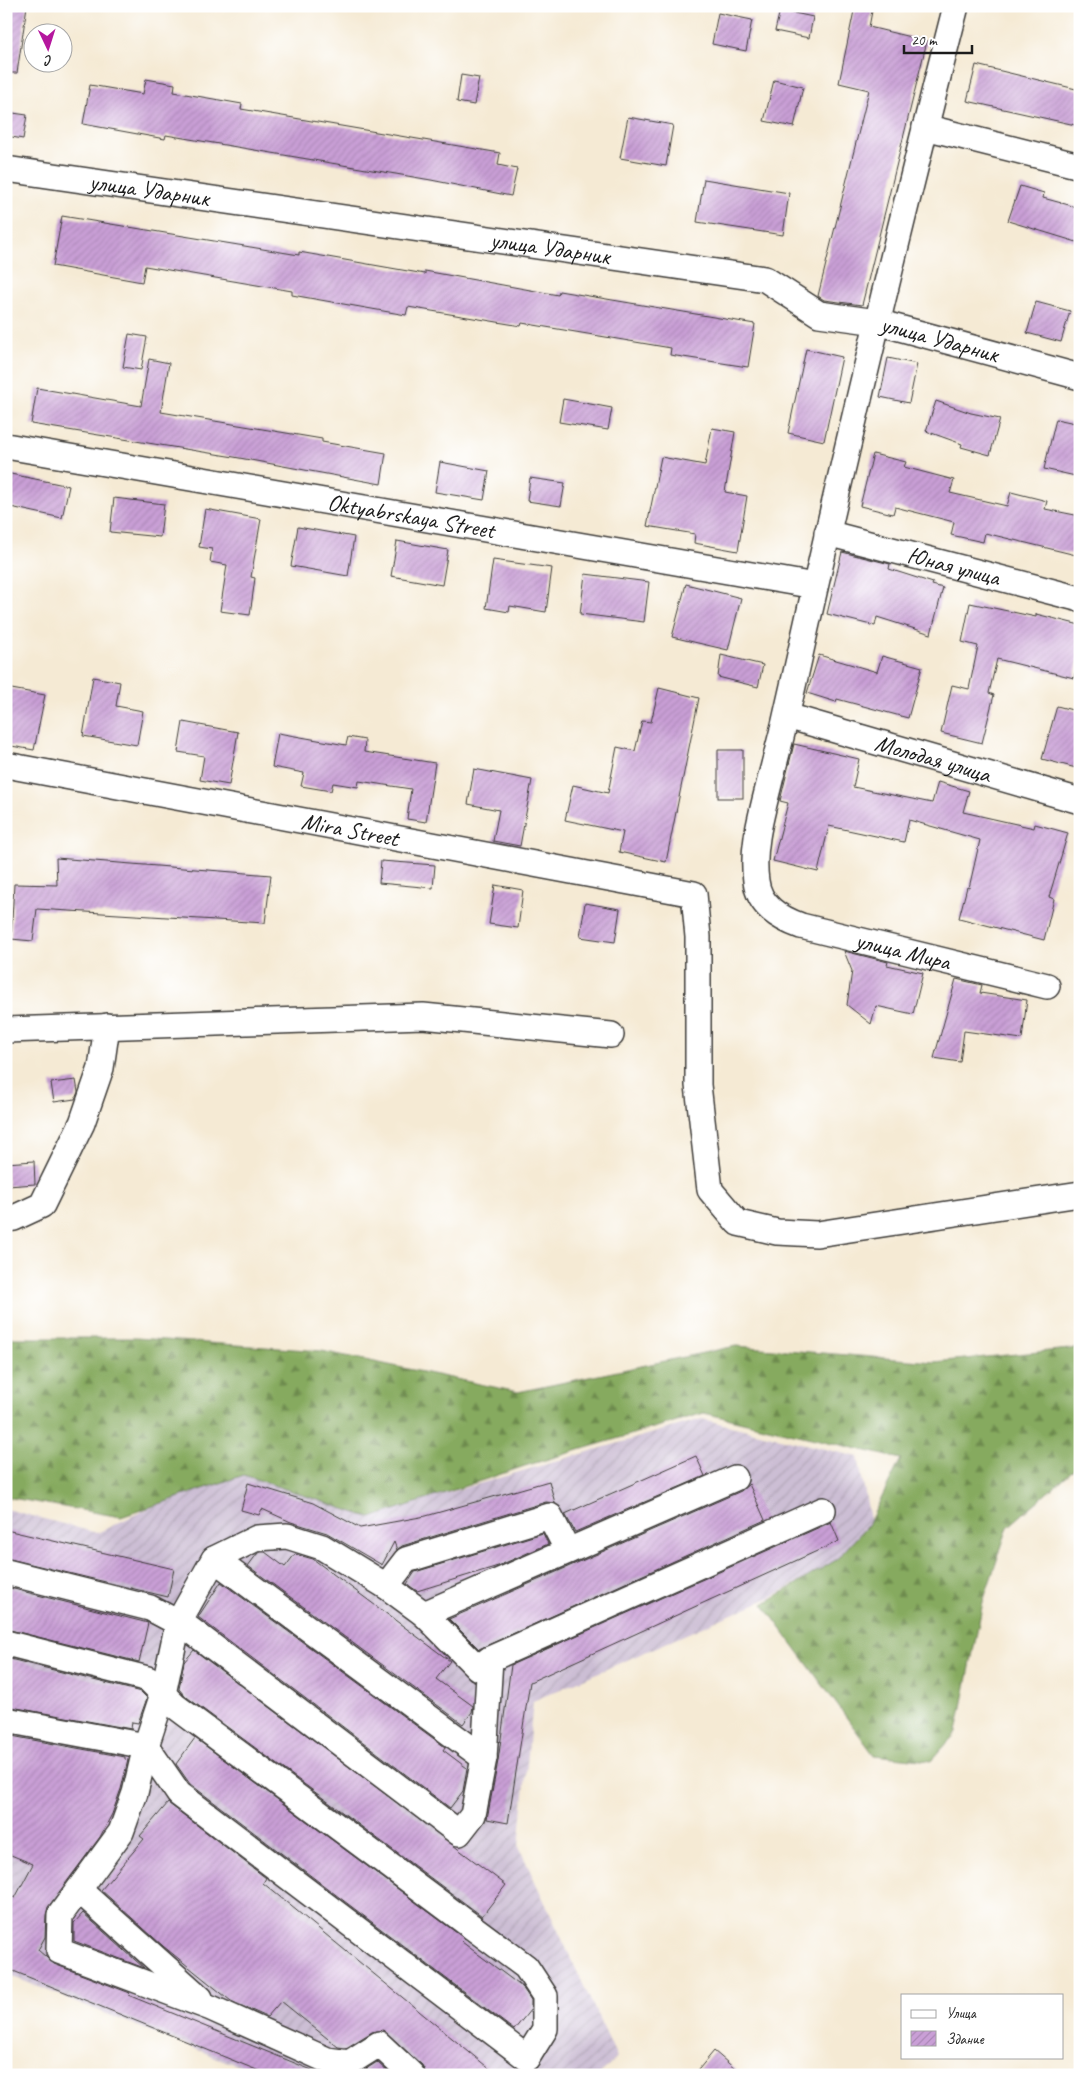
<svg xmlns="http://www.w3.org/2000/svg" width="1086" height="2081" font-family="Caveat,sans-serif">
<defs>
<pattern id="industrial-furrows" width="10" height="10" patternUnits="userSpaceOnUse" patternTransform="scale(1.25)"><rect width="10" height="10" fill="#ccbed4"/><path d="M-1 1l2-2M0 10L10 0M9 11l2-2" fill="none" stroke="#afa3b5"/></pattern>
<pattern id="forest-firs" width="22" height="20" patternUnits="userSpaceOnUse" patternTransform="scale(1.25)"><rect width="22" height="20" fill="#86aa5f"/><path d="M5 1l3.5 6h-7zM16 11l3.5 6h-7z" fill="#6d8a4e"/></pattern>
<pattern id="building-hatch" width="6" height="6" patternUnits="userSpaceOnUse" patternTransform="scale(1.25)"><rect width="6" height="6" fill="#c99fd6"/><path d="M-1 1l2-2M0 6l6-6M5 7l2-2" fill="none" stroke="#ac88b7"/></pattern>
</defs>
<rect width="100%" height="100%" fill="#fff"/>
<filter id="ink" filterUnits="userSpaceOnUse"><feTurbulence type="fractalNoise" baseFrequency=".02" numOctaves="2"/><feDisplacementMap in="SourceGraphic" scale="10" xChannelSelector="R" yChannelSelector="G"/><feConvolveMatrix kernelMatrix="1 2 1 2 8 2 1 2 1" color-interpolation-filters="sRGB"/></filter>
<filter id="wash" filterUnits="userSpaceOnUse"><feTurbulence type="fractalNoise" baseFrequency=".0096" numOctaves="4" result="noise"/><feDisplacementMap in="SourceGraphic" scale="20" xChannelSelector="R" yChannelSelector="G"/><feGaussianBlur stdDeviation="1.12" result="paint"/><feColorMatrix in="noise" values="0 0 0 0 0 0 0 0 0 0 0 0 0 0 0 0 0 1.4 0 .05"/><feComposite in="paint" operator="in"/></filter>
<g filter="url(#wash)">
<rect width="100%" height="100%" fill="#f5ead4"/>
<polygon fill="url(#industrial-furrows)" points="702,1419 858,1457 874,1540 771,1597 533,1701 519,1847 617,2057 599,2075 261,2075 6,1974 6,1509 97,1533 235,1467 385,1511"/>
<polygon fill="url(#forest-firs)" stroke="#51633e" points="6,1338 136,1338 322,1351 518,1392 736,1346 934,1362 1080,1348 1080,1464 1008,1527 983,1602 957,1732 931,1761 874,1755 763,1604 836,1560 868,1525 901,1459 704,1413 525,1466 371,1518 244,1475 121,1517 6,1497"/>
<g id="blocks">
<g fill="url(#building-hatch)">
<polygon points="6,6 27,6 17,73 6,73"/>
<polygon points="855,6 873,6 869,27 927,41 862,305 824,300 818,296 869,90 839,83"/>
<polygon points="780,10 813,17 809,38 775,31"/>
<polygon points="718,13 752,20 746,51 712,44"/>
<polygon points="976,65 1080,90 1080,126 967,101"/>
<polygon points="461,75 479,78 474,105 457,102"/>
<polygon points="146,79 175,84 174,92 242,104 241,109 500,153 498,165 517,169 511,196 431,180 166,135 165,139 83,124 90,85 143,94"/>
<polygon points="774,80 803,87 794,127 764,121"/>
<polygon points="6,112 27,115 23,139 6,136"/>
<polygon points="628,117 673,125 666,166 620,158"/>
<polygon points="704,179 789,193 783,235 697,222"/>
<polygon points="1020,186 1044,193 1043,198 1080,208 1080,243 1008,221"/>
<polygon points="62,216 299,255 299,252 425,274 425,271 558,295 559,291 755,324 748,367 670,355 671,348 522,323 521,326 408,307 406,315 292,295 292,291 145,266 142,282 53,266"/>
<polygon points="1036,302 1070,311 1061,342 1027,333"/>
<polygon points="129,334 147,337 141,370 123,367"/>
<polygon points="806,349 842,357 824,441 788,433"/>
<polygon points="888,358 917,364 909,403 880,397"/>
<polygon points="149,359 169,363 161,412 322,439 322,442 386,453 381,484 234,457 31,424 37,388 141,406"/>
<polygon points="563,399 612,408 608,430 559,422"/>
<polygon points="936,401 971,413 1000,419 990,455 961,447 962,444 926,431"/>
<polygon points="1056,419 1080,424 1080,477 1044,469"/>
<polygon points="712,428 735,432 725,492 747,496 738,551 694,543 695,534 647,526 661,457 705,465"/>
<polygon points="873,454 906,462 904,467 954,480 950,493 1007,506 1011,492 1047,501 1045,509 1080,516 1080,556 985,533 983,542 951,535 954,522 895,507 893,514 860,506"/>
<polygon points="440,462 489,471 484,500 435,492"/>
<polygon points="6,473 69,486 62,518 6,506"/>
<polygon points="530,478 565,483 561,506 527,501"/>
<polygon points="114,498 164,504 160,537 110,532"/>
<polygon points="205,509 261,519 251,577 255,578 250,615 220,611 227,565 210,562 212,549 199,547"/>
<polygon points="298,527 354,537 348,576 291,566"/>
<polygon points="397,541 448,550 442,585 391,576"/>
<polygon points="842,552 890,564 889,569 933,583 932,585 943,588 931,634 877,617 875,626 827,614"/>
<polygon points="493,560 552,568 546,612 510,606 509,612 486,608"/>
<polygon points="585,574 649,582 644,622 580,614"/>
<polygon points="686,584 741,598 728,650 672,637"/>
<polygon points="970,603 1036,617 1036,614 1080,625 1080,654 1074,678 997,659 989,693 994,695 982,743 941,733 952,685 969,689 978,646 962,642"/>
<polygon points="721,655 763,665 758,687 718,677"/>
<polygon points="819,655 877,672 882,656 922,667 908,718 837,699 836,702 807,693"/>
<polygon points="93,677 120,682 116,706 143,711 137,745 83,736"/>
<polygon points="6,688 45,695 34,750 6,745"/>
<polygon points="659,688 699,698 666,862 619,852 623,832 565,820 573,785 608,793 617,747 635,751 642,721 651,722"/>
<polygon points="1057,706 1080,712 1080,769 1042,759"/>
<polygon points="183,722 238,732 229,785 200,780 204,756 178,752"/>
<polygon points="278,733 346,745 348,737 365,740 364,752 435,763 426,822 407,819 411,789 359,781 358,787 333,783 331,791 301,786 304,773 272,767"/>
<polygon points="794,744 859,759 853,787 932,803 938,782 969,791 963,812 1034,828 1035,824 1068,833 1049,897 1054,899 1044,940 959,918 967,887 969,888 980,840 909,820 904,842 829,826 818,872 773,861 788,803 780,801"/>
<rect x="718" y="750" width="25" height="48"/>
<polygon points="474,769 532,780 520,846 493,841 499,810 468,804"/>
<polygon points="56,858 271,875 265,923 37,909 33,941 11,939 14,884 57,885"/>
<polygon points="381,861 435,865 433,888 379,883"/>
<polygon points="495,885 523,890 518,928 489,924"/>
<polygon points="585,903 620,909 615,942 580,937"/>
<polygon points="844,951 888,962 887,965 923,973 913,1014 876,1006 871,1024 847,1005 852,971"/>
<polygon points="956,979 982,985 980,993 1027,1000 1022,1039 964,1031 960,1062 934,1058"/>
<polygon points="76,1080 78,1092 75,1099 54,1102 51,1083"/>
<polygon points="34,1161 35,1184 8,1186 6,1163"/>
<polygon points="696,1456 705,1476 575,1532 565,1514"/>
<polygon points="549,1481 555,1503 546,1502 402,1546 397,1550 394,1542 382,1565 327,1533 291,1522 262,1509 259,1515 241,1510 248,1483 313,1503 360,1528 426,1516"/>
<polygon points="749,1484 765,1520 479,1649 449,1619 741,1491"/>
<polygon points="831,1522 839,1541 530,1682 508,1823 487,1819 498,1761 511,1665"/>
<polygon points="6,1530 174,1569 168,1597 6,1558"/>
<polygon points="543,1533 548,1544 498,1566 417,1591 407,1584 415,1572"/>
<polygon points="261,1552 265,1552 285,1567 295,1554 313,1559 450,1661 436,1679 473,1706 472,1712 463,1724 248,1566 257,1554"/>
<polygon points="221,1582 445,1747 443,1750 467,1768 463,1791 450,1808 198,1617"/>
<polygon points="6,1587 148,1623 139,1662 6,1629"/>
<polygon points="194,1650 506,1885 482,1916 184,1695 179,1689 184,1662"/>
<polygon points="6,1658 141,1692 147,1698 138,1723 132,1722 131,1729 6,1706"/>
<polygon points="6,1735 125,1757 125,1759 128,1760 121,1789 112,1814 100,1837 48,1907 46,1915 45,1937 38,1950 54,1964 130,1993 128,1995 324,2075 269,2075 6,1968 6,1906 10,1896 15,1898 33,1864 6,1853"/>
<polygon points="195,1738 465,1939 462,1942 522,1987 531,2000 531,2009 514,2030 190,1784 176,1764"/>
<polygon points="168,1803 266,1878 263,1883 497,2075 426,2075 422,2065 383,2030 372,2032 346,2048 338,2047 281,2001 267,2017 231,2001 163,1946 101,1890 144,1839 140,1836"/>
<polygon points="83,1913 144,1968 74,1941 74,1923"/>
<polygon points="714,2051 742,2075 694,2075"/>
<polygon points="377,2062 391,2075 373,2075 366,2069"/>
</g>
</g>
</g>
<g filter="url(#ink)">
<use href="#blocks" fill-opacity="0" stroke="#3d3b38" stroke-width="1"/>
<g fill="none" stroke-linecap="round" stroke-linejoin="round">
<g stroke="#3d3b38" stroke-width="28">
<g id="minor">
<path id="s1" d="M956,6C899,229 845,452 795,677C788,710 780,743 771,776C763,810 751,846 756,881C759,906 779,918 801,926L1047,986"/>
<polyline points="925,127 1080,166"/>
<path id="s2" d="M6,169L765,279L819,314L877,322L1080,377"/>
<path id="s3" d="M6,446L815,586"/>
<path id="s4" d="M827,533L1080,599"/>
<path id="s5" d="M787,716L1080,801"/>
<path id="s6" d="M6,765L694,894L698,937V1085L710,1190L738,1223L777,1232L817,1234L1080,1194"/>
<polyline points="6,1030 423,1016 611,1035"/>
<polyline points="6,1219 14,1218 42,1205 82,1123 101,1068 107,1026"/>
<polyline points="214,1559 484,1758"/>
<polyline points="6,1572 150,1608 188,1628 459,1833 473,1815 484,1758 490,1659"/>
<polyline points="386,1586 406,1560 550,1516 568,1551"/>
<polyline points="424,1614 735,1478"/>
<polyline points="6,1643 148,1679 175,1706 526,1967 545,1996 545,2029 527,2058 179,1794 146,1746 6,1720"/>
<polyline points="79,1890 200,1998"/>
<polyline points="412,2075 379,2044 349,2063 327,2060 211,2008 59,1951 60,1915 121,1832 135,1793 146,1746 163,1694 178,1623 214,1559 257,1538 287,1536 322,1547 386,1586 424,1614 478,1668 490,1659 823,1510"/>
</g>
</g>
<use href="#minor" stroke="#fff" stroke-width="25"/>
</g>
</g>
<g text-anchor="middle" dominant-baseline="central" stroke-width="4" stroke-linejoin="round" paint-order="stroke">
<g font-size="24" fill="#1c1c1c" stroke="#fff">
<text stroke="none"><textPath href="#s2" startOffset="145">улица Ударник</textPath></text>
<text stroke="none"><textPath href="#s2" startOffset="550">улица Ударник</textPath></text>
<text stroke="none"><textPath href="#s2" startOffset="955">улица Ударник</textPath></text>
<text stroke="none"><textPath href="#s3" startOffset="411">Oktyabrskaya Street</textPath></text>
<text stroke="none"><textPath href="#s4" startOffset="131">Юная улица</textPath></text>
<text stroke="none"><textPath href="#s5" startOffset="152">Молодая улица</textPath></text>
<text stroke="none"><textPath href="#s6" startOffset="350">Mira Street</textPath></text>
<text stroke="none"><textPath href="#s1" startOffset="1071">улица Мира</textPath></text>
</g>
</g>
<rect width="1086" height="2081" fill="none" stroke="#fff" stroke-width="25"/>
<rect x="901" y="1994" width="162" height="65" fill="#ffffff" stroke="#a4a4a4"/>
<rect x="911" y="2010" width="25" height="8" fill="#ffffff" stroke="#a4a4a4"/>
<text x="946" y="2018" font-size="15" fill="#1c1c1c">Улица</text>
<rect x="911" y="2031" width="25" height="15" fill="url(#building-hatch)" stroke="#a4a4a4"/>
<text x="946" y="2044" font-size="15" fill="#1c1c1c">Здание</text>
<g transform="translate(48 48) rotate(176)"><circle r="24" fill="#ffffff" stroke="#a4a4a4"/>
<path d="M0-4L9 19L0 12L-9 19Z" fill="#b5179e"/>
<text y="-8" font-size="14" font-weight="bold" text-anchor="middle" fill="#1c1c1c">С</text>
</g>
<path d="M904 45v8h68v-8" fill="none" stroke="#1c1c1c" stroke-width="2.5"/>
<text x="911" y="45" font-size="15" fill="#1c1c1c" stroke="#ffffff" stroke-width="4" paint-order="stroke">20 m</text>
</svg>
